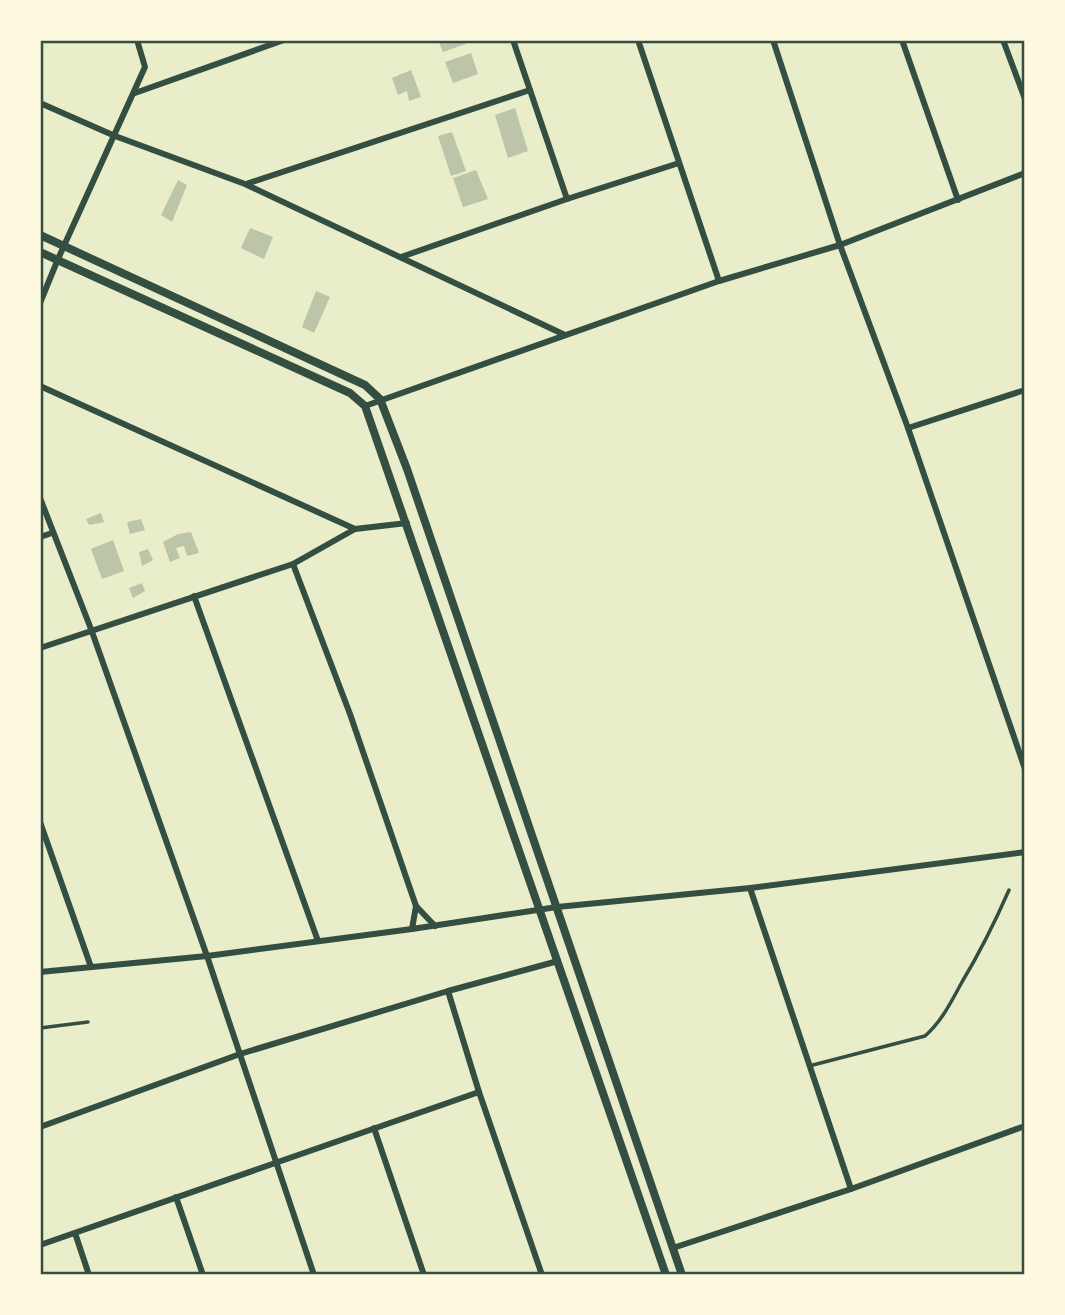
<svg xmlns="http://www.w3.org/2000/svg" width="1065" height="1315" font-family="'Open Sans',sans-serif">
<rect width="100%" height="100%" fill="#e9edc9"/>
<g fill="#bcc5a7">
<polygon points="438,40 467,40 468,43 443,52"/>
<polygon points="471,53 478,74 453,83 445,62"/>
<polygon points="411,70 421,97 409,101 407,91 398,95 392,78"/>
<polygon points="515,108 528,151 508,158 495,115"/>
<polygon points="452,132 466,171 451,176 438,136"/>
<polygon points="476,170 488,199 463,207 453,178"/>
<polygon points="178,180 187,185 172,222 161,215"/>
<polygon points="250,228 273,237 264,259 241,248"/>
<polygon points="316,291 330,297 314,333 302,327"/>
<polygon points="101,513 104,522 89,525 86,519"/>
<polygon points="141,519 145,530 130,534 127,522"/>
<polygon points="191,532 199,553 187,556 184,546 176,548 180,558 170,562 163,542 178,534"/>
<polygon points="113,540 124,571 102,579 91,549"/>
<polygon points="148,549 153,560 142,566 139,552"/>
<polygon points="142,583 145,591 133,598 129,588"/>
</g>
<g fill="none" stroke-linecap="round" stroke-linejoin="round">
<g stroke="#344e41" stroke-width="3.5">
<polyline points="40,1028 88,1022"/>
<path d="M809,1066L925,1036C942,1021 951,1002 962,982C980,952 995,922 1009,890"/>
</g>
<g stroke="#344e41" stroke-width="6">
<polyline points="513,40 567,199"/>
<polyline points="638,40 719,281"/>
<polyline points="773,40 840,245 908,428 1025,769"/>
<polyline points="902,40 958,200"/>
<polyline points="1003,40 1025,99"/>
<polyline points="135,93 284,40"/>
<polyline points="40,103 115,136 245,184 565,335"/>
<polyline points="246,184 530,90"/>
<polyline points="401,257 567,199 679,163"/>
<polyline points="40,303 58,259 145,67 137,40"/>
<polyline points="40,386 355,529"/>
<polyline points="365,406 719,281 840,245 1025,173"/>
<polyline points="908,428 1025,390"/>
<polyline points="40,498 91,629 207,956 314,1275"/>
<polyline points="40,537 52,533"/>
<polyline points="293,564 350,714 416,906 435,926"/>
<polyline points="194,596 318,941"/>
<polyline points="40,648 293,564 355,529 407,523"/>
<polyline points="40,822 91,967"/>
<polyline points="750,888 851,1189"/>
<polyline points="412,929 416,906"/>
<polyline points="40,972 207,956 412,929 557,907 750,888 1025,852"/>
<polyline points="448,991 479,1092 542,1275"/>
<polyline points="40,1127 240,1054 448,991 558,961"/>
<polyline points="374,1128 424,1275"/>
<polyline points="176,1197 203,1275"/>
<polyline points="75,1233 89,1275"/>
<polyline points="40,1245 479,1092"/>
<polyline points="673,1248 851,1189 1025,1126"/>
</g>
<g stroke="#344e41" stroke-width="8">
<polyline points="40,235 365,385 380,399 407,469 682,1275"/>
<polyline points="40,252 350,393 365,406 666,1275"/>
</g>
</g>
<rect width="1065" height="1315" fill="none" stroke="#fefae0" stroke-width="84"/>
<rect x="42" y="42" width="981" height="1231" fill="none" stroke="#344e41" stroke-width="2.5"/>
</svg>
